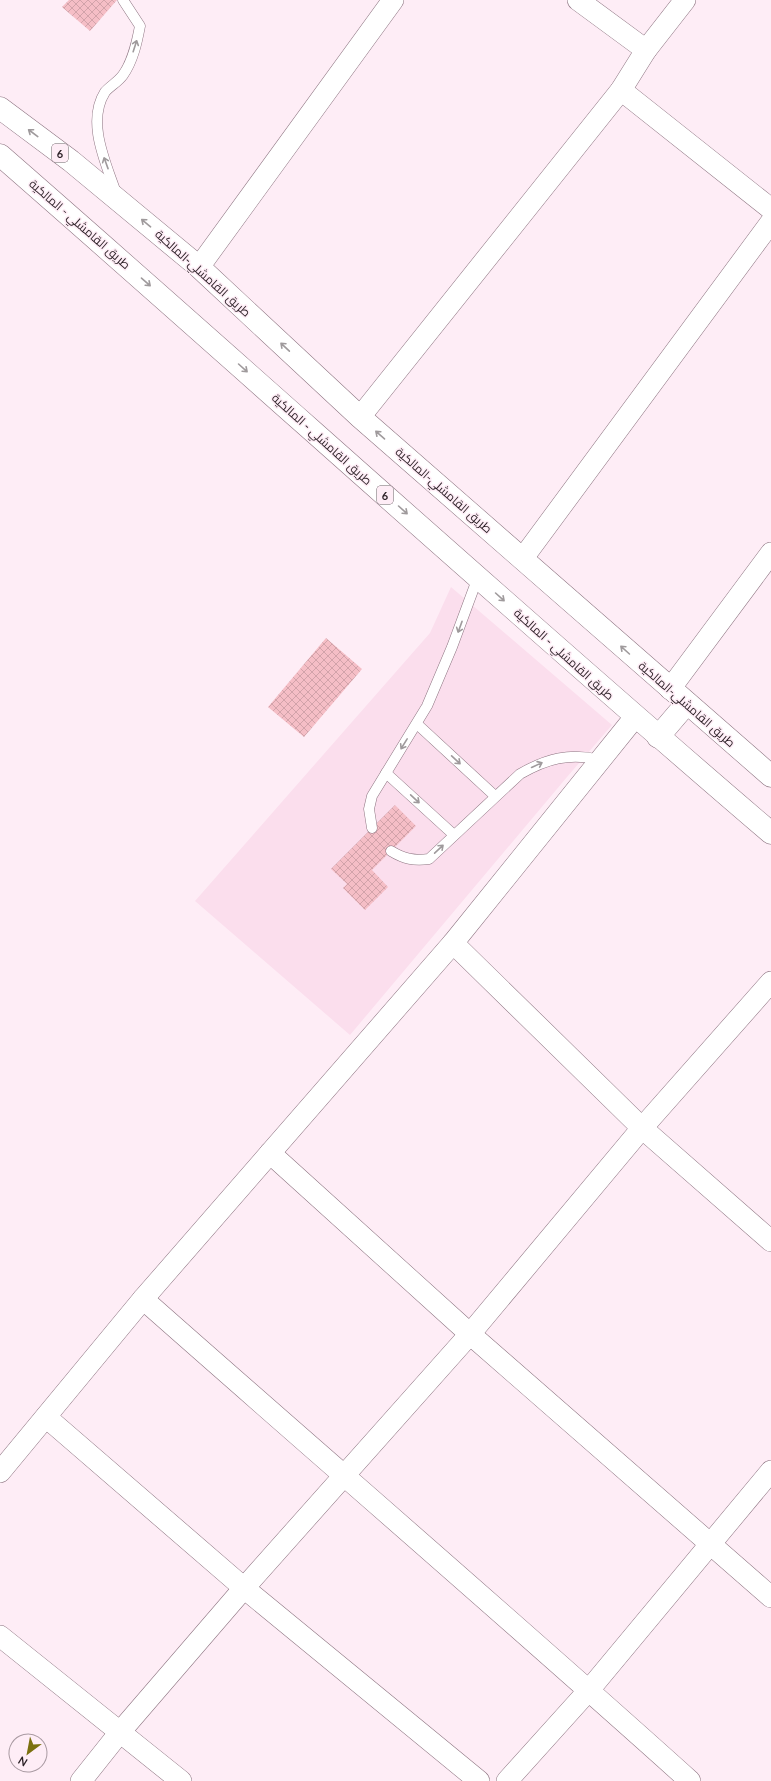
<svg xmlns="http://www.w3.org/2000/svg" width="771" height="1781" font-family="Lato,Cairo,sans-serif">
<defs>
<pattern id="building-cross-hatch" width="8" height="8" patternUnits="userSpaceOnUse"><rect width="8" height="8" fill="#f5bec6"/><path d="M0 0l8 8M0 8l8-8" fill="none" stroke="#d2a3aa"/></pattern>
</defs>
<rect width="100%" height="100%" fill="#feedf6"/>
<polygon fill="#fbdeed" points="451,587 612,725 567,777 350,1035 195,901 430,633"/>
<g fill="url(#building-cross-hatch)">
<polygon points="69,0 117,0 90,31 62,7"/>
<polygon points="326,638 362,669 304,737 268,707"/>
<polygon points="395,805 416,826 372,870 388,887 365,910 343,888 347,884 331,869"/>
</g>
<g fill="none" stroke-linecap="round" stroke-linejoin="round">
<g stroke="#8d7481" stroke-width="11">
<g id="service">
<path d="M116,193C106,163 86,122 105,92C110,86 118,82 123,75C133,61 137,42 140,26L123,0"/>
<polyline points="417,724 495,796"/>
<polyline points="386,773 454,835"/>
<polyline points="372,828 369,809 372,796 427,706 452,647 478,577"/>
<path d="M391,851C404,859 414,861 429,859L520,774C546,759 570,752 600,760"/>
</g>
</g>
<g stroke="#8d7481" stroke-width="22">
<g id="minor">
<polyline points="578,0 646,50"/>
<polyline points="621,90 771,209"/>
<polyline points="199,267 393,0"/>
<polyline points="360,417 621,90 646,50 685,0"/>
<polyline points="523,558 771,222"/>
<polyline points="670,689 771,553"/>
<polyline points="453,943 642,1128 771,1241"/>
<polyline points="270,1153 470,1334 771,1597"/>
<path d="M143,1299C325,1460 509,1618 690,1781"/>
<polyline points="46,1417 244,1588 479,1781"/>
<polyline points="0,1472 143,1299 453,943 635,717"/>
<polyline points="0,1636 181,1781"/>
<polyline points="81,1781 120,1732 244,1588 470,1334 642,1128 771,982"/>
<polyline points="507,1781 589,1690 771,1471"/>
</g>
</g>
<g stroke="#8d7481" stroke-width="23">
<g id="trunk">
<polyline points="0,108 71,161 199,267 360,417 771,776"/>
<path d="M0,155C258,380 511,611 771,833"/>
<polyline points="658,737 687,703"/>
</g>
</g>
<use href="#service" stroke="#fff" stroke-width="10"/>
<use href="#minor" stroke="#fff" stroke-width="21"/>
<use href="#trunk" stroke="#fff" stroke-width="22"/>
</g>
<defs><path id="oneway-shaft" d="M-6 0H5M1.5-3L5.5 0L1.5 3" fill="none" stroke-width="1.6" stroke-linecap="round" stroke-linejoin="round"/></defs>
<g stroke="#9f9a9c">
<use href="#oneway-shaft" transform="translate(135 46) rotate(-72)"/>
<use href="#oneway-shaft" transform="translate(33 133) rotate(-143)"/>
<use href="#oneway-shaft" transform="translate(106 163) rotate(-110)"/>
<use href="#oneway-shaft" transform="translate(146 223) rotate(-140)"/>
<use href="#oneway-shaft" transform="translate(146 282) rotate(41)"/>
<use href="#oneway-shaft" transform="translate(285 347) rotate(-137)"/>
<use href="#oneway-shaft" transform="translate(243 368) rotate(42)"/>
<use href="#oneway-shaft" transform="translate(380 435) rotate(-139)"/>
<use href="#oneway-shaft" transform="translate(403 510) rotate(42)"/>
<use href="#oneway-shaft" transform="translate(500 597) rotate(42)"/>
<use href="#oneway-shaft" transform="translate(460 627) rotate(110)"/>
<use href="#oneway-shaft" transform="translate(625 650) rotate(-138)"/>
<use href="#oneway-shaft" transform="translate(404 744) rotate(122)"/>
<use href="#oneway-shaft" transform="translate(456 760) rotate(43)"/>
<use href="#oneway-shaft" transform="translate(537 765) rotate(-25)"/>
<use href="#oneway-shaft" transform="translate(415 799) rotate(43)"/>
<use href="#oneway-shaft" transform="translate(439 849) rotate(-43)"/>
</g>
<g text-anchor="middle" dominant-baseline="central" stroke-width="3" stroke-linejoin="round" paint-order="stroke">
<g fill="#feedf6" stroke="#695c63" stroke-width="1">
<rect x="52" y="144" width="16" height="18" rx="3"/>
<rect x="377" y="486" width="16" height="18" rx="3"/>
</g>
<g font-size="11" font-weight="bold" fill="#291e24">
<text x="60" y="153">6</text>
<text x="385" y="495">6</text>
</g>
<g font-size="12" fill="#291e24" stroke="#feedf6">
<text transform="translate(80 224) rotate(41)">طريق القامشلي - المالكية</text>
<text transform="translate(203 273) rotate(42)">طريق القامشلي-المالكية</text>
<text transform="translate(322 439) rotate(42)">طريق القامشلي - المالكية</text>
<text transform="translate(444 490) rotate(41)">طريق القامشلي-المالكية</text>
<text transform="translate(564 654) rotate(42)">طريق القامشلي - المالكية</text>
<text transform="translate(687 704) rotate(41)">طريق القامشلي-المالكية</text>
</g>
</g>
<g transform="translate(28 1753) rotate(212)"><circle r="19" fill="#feedf6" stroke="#a99aa2"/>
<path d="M0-3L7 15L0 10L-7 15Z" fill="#7b700f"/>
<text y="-6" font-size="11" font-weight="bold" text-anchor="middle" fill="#291e24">N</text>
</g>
</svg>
